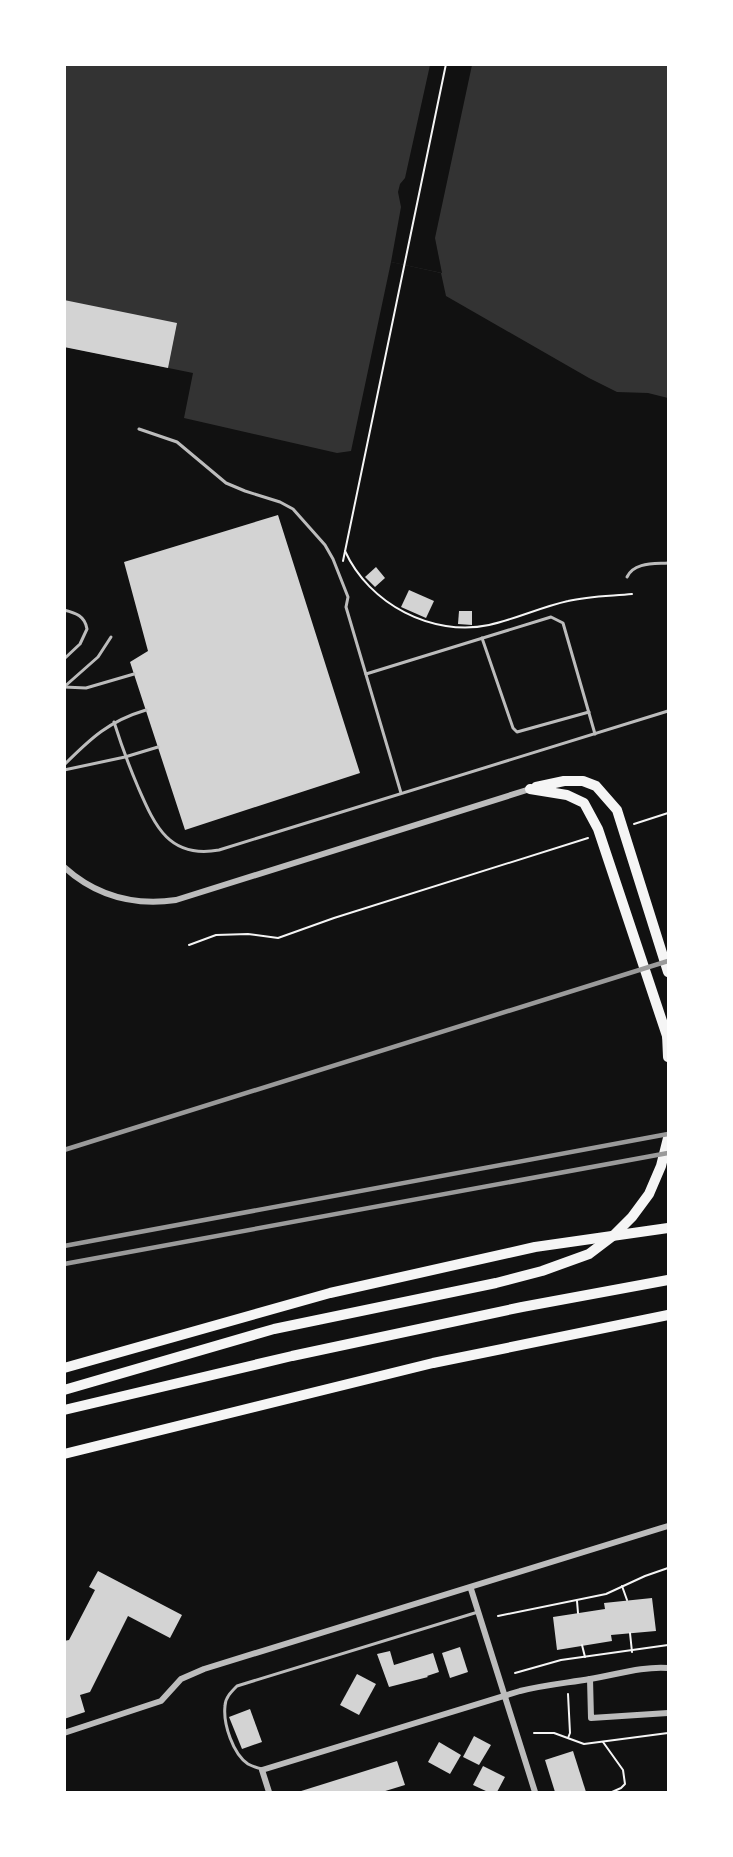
<svg xmlns="http://www.w3.org/2000/svg" width="733" height="1857" font-family="Mulish,sans-serif">
<rect width="100%" height="100%" fill="#111"/>
<polygon fill="#333" points="64,65 668,65 668,398 648,393 617,392 589,378 446,296 441,273 391,262 351,451 337,453 184,418 193,373 65,347"/>
<polygon fill="#111" points="430,65 472,65 435,238 442,273 391,262 401,207 398,192 400,184 405,178"/>
<g fill="#d3d3d3">
<polygon points="64,300 177,323 168,368 64,347"/>
<polygon points="278,515 360,773 185,830 130,662 148,651 124,562"/>
<polygon points="376,567 385,578 375,587 365,577"/>
<polygon points="409,590 434,601 426,618 401,607"/>
<polygon points="459,611 472,611 472,625 458,624"/>
<polygon points="98,1571 182,1615 170,1638 128,1616 90,1692 80,1695 85,1712 64,1719 64,1641 69,1640 95,1590 89,1587"/>
<polygon points="652,1598 656,1631 611,1635 612,1641 557,1650 553,1617 605,1609 604,1603"/>
<polygon points="460,1647 468,1672 450,1678 442,1653"/>
<polygon points="390,1651 394,1665 433,1653 439,1672 427,1676 428,1677 389,1687 377,1654"/>
<polygon points="357,1674 376,1684 359,1715 340,1705"/>
<polygon points="250,1709 262,1742 242,1749 229,1717"/>
<polygon points="474,1736 491,1745 479,1765 463,1757"/>
<polygon points="439,1742 461,1755 450,1774 428,1762"/>
<polygon points="573,1751 586,1792 555,1792 545,1760"/>
<polygon points="397,1761 405,1785 382,1792 298,1792"/>
<polygon points="483,1766 505,1777 497,1792 488,1792 473,1785"/>
</g>
<g fill="none" stroke-linecap="round" stroke-linejoin="round">
<g stroke="#f5f5f5" stroke-width="2">
<path d="M345,551C369,604 432,637 489,625C516,619 541,607 568,601C588,596 611,596 632,594"/>
<polyline points="343,561 446,64"/>
<polyline points="634,824 668,813"/>
<polyline points="189,945 216,935 248,934 278,938 334,918 588,838"/>
<polyline points="622,1586 627,1600"/>
<polyline points="577,1601 578,1613"/>
<polyline points="498,1616 606,1594 645,1576 668,1568"/>
<polyline points="630,1633 632,1652"/>
<polyline points="582,1645 585,1657"/>
<polyline points="515,1673 561,1660 668,1645"/>
<polyline points="534,1733 554,1733 584,1744 668,1733"/>
<polyline points="568,1738 570,1733 568,1694"/>
<polyline points="603,1742 623,1770 625,1784 621,1788 612,1792"/>
</g>
<g stroke="#bcbcbc" stroke-width="3">
<polyline points="139,429 177,442 226,483 245,491 280,502 293,509 325,545 333,559 348,597 346,607 401,793"/>
<path d="M627,577C634,562 654,564 668,563"/>
<path d="M64,610C76,613 85,616 87,629L80,644L64,659"/>
<polyline points="482,638 513,728 517,732 589,712"/>
<polyline points="366,674 551,617 563,623 595,734"/>
<polyline points="64,687 86,688 134,674"/>
<polyline points="64,687 98,657 111,637"/>
<path d="M114,722C121,744 129,766 138,787C155,826 169,859 219,850L668,711"/>
<path d="M64,765C91,738 109,721 146,710"/>
<polyline points="64,770 125,757 158,747"/>
<path d="M262,1769C257,1768 252,1766 248,1764C233,1754 223,1724 225,1706C225,1698 231,1692 237,1686L478,1612"/>
</g>
<g stroke="#bcbcbc" stroke-width="6">
<path d="M64,867C96,896 134,906 176,900L530,789"/>
<polyline points="471,1589 535,1792"/>
<polyline points="590,1679 591,1718 668,1713"/>
<polyline points="64,1733 161,1701 181,1679 204,1669 668,1526"/>
<path d="M269,1792L262,1770L520,1691C544,1685 566,1683 590,1679C615,1675 643,1666 668,1668"/>
</g>
<g stroke="#f5f5f5" stroke-width="10">
<polyline points="536,787 564,781 583,781 596,786 617,810 668,972"/>
<polyline points="530,789 567,795 584,803 598,829 668,1039"/>
<polyline points="667,1034 668,1057"/>
<polyline points="64,1368 330,1293 535,1247 668,1228"/>
<polyline points="64,1390 274,1329 496,1283 542,1271 589,1254 614,1235 632,1217 649,1194 661,1166 668,1138"/>
<polyline points="64,1410 292,1356 522,1307 668,1280"/>
<polyline points="64,1454 433,1363 668,1315"/>
</g>
<g stroke="#9a9a9a" stroke-width="4.5">
<polyline points="64,1150 668,961"/>
<polyline points="64,1246 668,1134"/>
<polyline points="64,1264 668,1153"/>
</g>
</g>
<rect width="733" height="1857" fill="none" stroke="#ffffff" stroke-width="132"/>
</svg>
